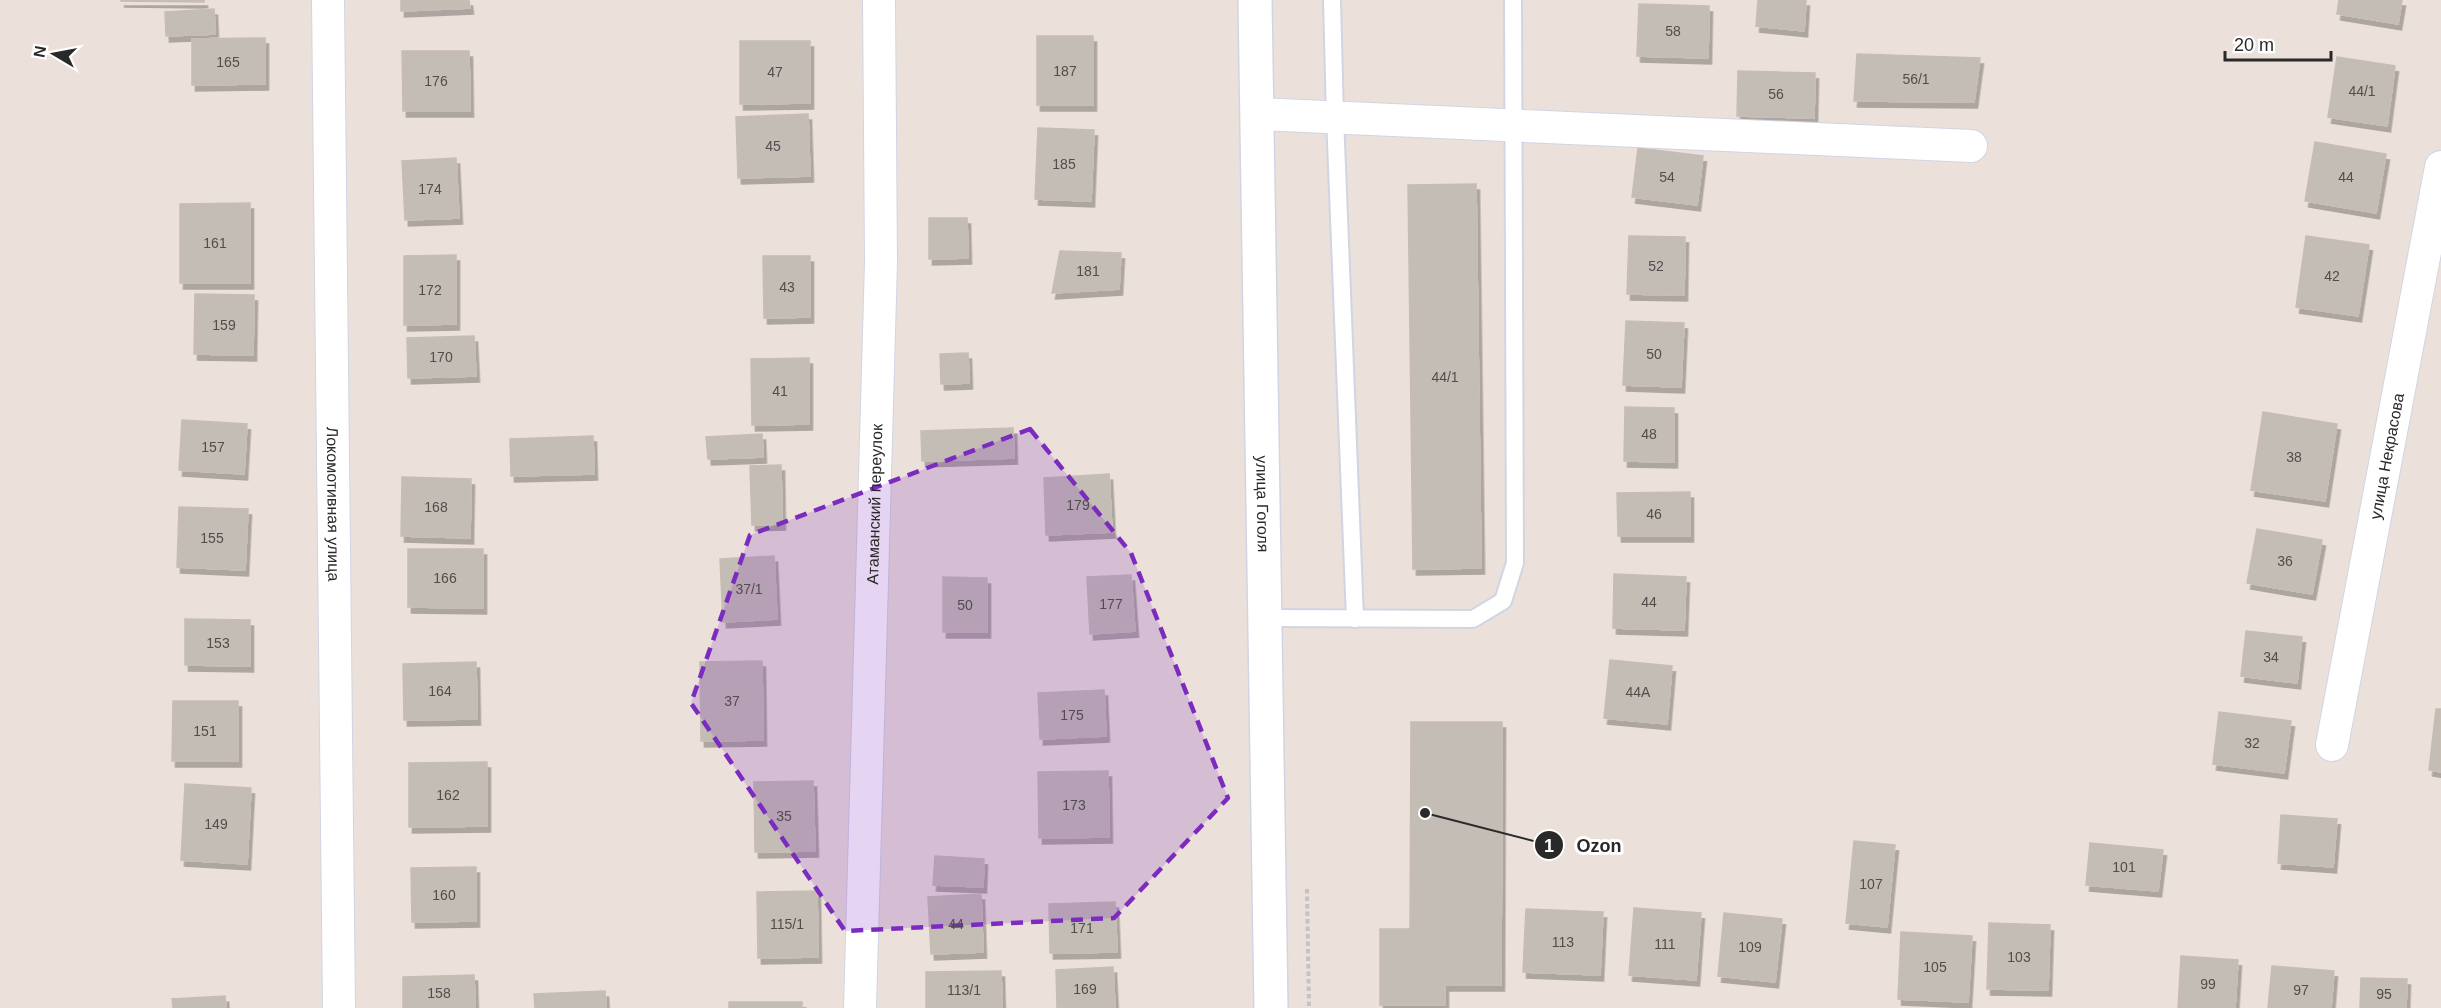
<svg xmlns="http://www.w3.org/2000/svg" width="2441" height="1008" font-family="Helvetica,sans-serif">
<defs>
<filter id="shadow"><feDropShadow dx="3.5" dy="6" stdDeviation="0" flood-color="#0004"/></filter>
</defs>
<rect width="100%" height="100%" fill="#ece1da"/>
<g fill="#c4bdb5" stroke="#c7bdb3" stroke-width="1.5" filter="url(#shadow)">
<polygon points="121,0 204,0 204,2 121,1"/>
<polygon points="401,0 469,0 470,8 401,11"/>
<polygon points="1758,0 1806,0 1804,31 1756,26"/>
<polygon points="2339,0 2402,0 2398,24 2337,14"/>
<polygon points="1639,4 1709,6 1708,58 1637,56"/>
<polygon points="214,9 215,34 166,36 165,12"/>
<rect x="1037" y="36" width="56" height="69"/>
<polygon points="265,38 265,84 192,85 192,39"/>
<polygon points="740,41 810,41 810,103 740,104"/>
<polygon points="402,51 469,51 470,111 403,111"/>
<polygon points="1857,54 1980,58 1974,102 1854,101"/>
<polygon points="2337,57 2395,66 2387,126 2328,117"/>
<polygon points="1738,71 1815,73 1814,118 1737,116"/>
<polygon points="808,114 810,176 738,178 736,117"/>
<polygon points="1038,128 1094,130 1091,201 1035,199"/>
<polygon points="2315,142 2386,154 2376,213 2305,201"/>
<polygon points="1638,148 1703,156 1697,205 1632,197"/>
<polygon points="456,158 459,218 405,220 402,161"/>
<polygon points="1476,184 1481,568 1413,569 1408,185"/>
<polygon points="250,203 250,283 180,283 180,204"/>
<polygon points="929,218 967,218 968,258 929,259"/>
<polygon points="1629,236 1685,237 1684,295 1627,294"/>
<polygon points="2306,236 2369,245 2358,316 2296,307"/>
<polygon points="1060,251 1121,253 1119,289 1052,293"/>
<polygon points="456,255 456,324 404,325 404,256"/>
<polygon points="763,256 810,256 810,317 764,318"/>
<polygon points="195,294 254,295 253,355 194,354"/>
<polygon points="1626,321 1684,323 1681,387 1623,385"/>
<polygon points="474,336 476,376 408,378 407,338"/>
<polygon points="968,353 969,383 941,384 940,354"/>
<polygon points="809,358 809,424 752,425 751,359"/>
<polygon points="1625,407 1674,408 1674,462 1624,461"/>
<polygon points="2263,412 2337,424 2325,501 2251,490"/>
<polygon points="182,420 247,424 244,474 179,470"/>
<polygon points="1013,428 1014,458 922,461 921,431"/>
<polygon points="762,434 763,457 708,459 706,437"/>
<polygon points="593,436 594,474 511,476 510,439"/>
<polygon points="781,465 782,524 752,525 750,466"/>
<polygon points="1109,474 1112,532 1046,535 1044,478"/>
<polygon points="402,477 471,479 470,538 401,536"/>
<polygon points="1690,492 1690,536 1618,536 1617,493"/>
<polygon points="179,507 248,509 245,570 177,567"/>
<polygon points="2257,529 2322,540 2312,594 2247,583"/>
<polygon points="408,549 483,549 483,608 408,607"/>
<polygon points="774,556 777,619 723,622 720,559"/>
<polygon points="1614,574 1686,577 1684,630 1613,628"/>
<polygon points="1131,575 1135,631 1090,634 1087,577"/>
<polygon points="943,577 987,578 987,632 943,632"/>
<polygon points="185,619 250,620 250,666 185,665"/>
<polygon points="2246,631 2302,637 2297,683 2241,676"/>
<polygon points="1610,660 1672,666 1667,724 1604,718"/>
<polygon points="762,661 763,740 701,741 700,662"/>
<polygon points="476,662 477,719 404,720 403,664"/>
<polygon points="1104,690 1106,736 1040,739 1038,693"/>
<polygon points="173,701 238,701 238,761 172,761"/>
<polygon points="2436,709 2441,709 2441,772 2429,770"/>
<polygon points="2219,712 2291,721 2284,773 2213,764"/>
<polygon points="1411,722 1502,722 1501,985 1445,985 1445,1005 1380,1005 1380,929 1410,929"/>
<polygon points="487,762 487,826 409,827 409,763"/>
<polygon points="1108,771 1109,837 1039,838 1038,772"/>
<polygon points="813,781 815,851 755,852 754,782"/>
<polygon points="185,784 251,788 247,864 181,860"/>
<polygon points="2281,815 2337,819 2333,867 2278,863"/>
<polygon points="1854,841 1895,845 1887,927 1846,923"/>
<polygon points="2090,843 2163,850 2158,891 2086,885"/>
<polygon points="935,856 984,859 983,887 933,885"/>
<polygon points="476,867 476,921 412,922 411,868"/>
<polygon points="817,891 818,957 758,958 757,892"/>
<polygon points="981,894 983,952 931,954 928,897"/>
<polygon points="1115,902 1117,952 1050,953 1049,904"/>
<polygon points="1634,908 1701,913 1696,980 1629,975"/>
<polygon points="1526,909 1603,912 1600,975 1523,972"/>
<polygon points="1724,913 1782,919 1775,982 1718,976"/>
<polygon points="1989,923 2050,925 2048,990 1987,989"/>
<polygon points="1901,932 1972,936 1968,1002 1898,999"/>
<polygon points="2181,956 2238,960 2235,1008 2178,1008"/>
<polygon points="2272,966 2334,971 2331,1008 2268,1008"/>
<polygon points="1113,967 1115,1008 1057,1008 1056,970"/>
<polygon points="1001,971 1002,1008 926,1008 926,972"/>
<polygon points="474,975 475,1008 403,1008 403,977"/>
<polygon points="2361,978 2407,979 2406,1008 2360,1008"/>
<polygon points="605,991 606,1008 535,1008 534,994"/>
<polygon points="225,996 226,1008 173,1008 172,999"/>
<rect x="729" y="1002" width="73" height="6"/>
</g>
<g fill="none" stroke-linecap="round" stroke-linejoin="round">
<g stroke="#cfd5e3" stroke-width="20">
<g id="lane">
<polyline points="1332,0 1335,117 1355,619"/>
<polyline points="1266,618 1473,619 1503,601 1515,563 1513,0"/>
</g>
</g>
<g stroke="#cfd5e3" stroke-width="34">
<g id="street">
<path id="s1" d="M328,0L339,1008"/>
<polyline points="1258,114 1971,146"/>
<path id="s2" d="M2332,745L2441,167"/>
<path id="s3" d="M860,1008L881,262L879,0"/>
</g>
</g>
<g stroke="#cfd5e3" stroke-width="36">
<g id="secondary">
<path id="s4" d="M1255,0L1271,1008"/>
</g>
</g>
<polyline stroke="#c3c3c3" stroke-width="4" stroke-dasharray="4.5 3" stroke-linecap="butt" points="1307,889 1309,1008"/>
<use href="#lane" stroke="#fff" stroke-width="16"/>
<use href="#street" stroke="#fff" stroke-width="32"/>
<use href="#secondary" stroke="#fff" stroke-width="33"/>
</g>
<path fill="#7b2cbf" fill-opacity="0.2" stroke="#7b2cbf" stroke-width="4.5" stroke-dasharray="12 8" stroke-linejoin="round" d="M1030,429L1131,553L1228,798L1114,918L845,931L691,703L750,535Z"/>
<g text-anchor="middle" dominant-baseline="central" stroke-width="6" stroke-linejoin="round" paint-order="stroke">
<g font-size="14" fill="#504e4c">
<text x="1673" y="31">58</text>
<text x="228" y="62">165</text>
<text x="1065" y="71">187</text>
<text x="775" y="72">47</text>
<text x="1916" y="79">56/1</text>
<text x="436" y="81">176</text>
<text x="2362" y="91">44/1</text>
<text x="1776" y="94">56</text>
<text x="773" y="146">45</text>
<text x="1064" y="164">185</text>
<text x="1667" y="177">54</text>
<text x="2346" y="177">44</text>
<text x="430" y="189">174</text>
<text x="215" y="243">161</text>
<text x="1656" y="266">52</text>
<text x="1088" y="271">181</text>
<text x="2332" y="276">42</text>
<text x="787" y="287">43</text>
<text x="430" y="290">172</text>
<text x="224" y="325">159</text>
<text x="1654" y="354">50</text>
<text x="441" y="357">170</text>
<text x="1445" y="377">44/1</text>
<text x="780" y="391">41</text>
<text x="1649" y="434">48</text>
<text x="213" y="447">157</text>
<text x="2294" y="457">38</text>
<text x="1078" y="505">179</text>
<text x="436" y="507">168</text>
<text x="1654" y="514">46</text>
<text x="212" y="538">155</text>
<text x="2285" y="561">36</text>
<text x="445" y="578">166</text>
<text x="749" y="589">37/1</text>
<text x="1649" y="602">44</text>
<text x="1111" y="604">177</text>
<text x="965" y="605">50</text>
<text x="218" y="643">153</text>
<text x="2271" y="657">34</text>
<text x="440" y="691">164</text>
<text x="1638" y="692">44А</text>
<text x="732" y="701">37</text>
<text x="1072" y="715">175</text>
<text x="205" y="731">151</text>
<text x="2252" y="743">32</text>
<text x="448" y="795">162</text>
<text x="1074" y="805">173</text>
<text x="784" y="816">35</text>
<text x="216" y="824">149</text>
<text x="2124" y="867">101</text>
<text x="1871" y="884">107</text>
<text x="444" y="895">160</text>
<text x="787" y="924">115/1</text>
<text x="956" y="924">44</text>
<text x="1082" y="928">171</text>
<text x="1563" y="942">113</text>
<text x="1665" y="944">111</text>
<text x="1750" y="947">109</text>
<text x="2019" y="957">103</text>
<text x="1935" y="967">105</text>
<text x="2208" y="984">99</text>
<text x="1085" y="989">169</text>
<text x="964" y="990">113/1</text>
<text x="2301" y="990">97</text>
<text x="439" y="993">158</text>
<text x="2384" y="994">95</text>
</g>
<g font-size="16" fill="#292929" stroke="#fff">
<text stroke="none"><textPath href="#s2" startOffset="294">улица Некрасова</textPath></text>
<text stroke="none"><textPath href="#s1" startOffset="504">Локомотивная улица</textPath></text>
<text stroke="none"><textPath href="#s3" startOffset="504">Атаманский переулок</textPath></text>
<text stroke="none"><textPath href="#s4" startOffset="504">улица Гоголя</textPath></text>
</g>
</g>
<path fill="none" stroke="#292929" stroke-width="2" d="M1425 813L1549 845"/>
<g fill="#292929" stroke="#fff" stroke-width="2">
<circle cx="1425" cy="813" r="6"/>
<circle cx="1549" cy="845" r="15"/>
</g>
<g font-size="18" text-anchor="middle" font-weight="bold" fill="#fff">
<text x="1549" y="852">1</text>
</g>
<g font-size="18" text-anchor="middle" font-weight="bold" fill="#292929" stroke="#fff" stroke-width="6" stroke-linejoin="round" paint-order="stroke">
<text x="1599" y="852">Ozon</text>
</g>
<g transform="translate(54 54) rotate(280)" stroke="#ffffff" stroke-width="4.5" paint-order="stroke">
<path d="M0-4.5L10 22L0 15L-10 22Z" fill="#292929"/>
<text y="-9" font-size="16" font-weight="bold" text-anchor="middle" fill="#292929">N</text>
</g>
<path d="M2225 51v9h106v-9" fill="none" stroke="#292929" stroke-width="3"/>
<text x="2234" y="51" font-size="18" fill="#292929" stroke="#ffffff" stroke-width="4.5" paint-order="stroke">20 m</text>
</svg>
